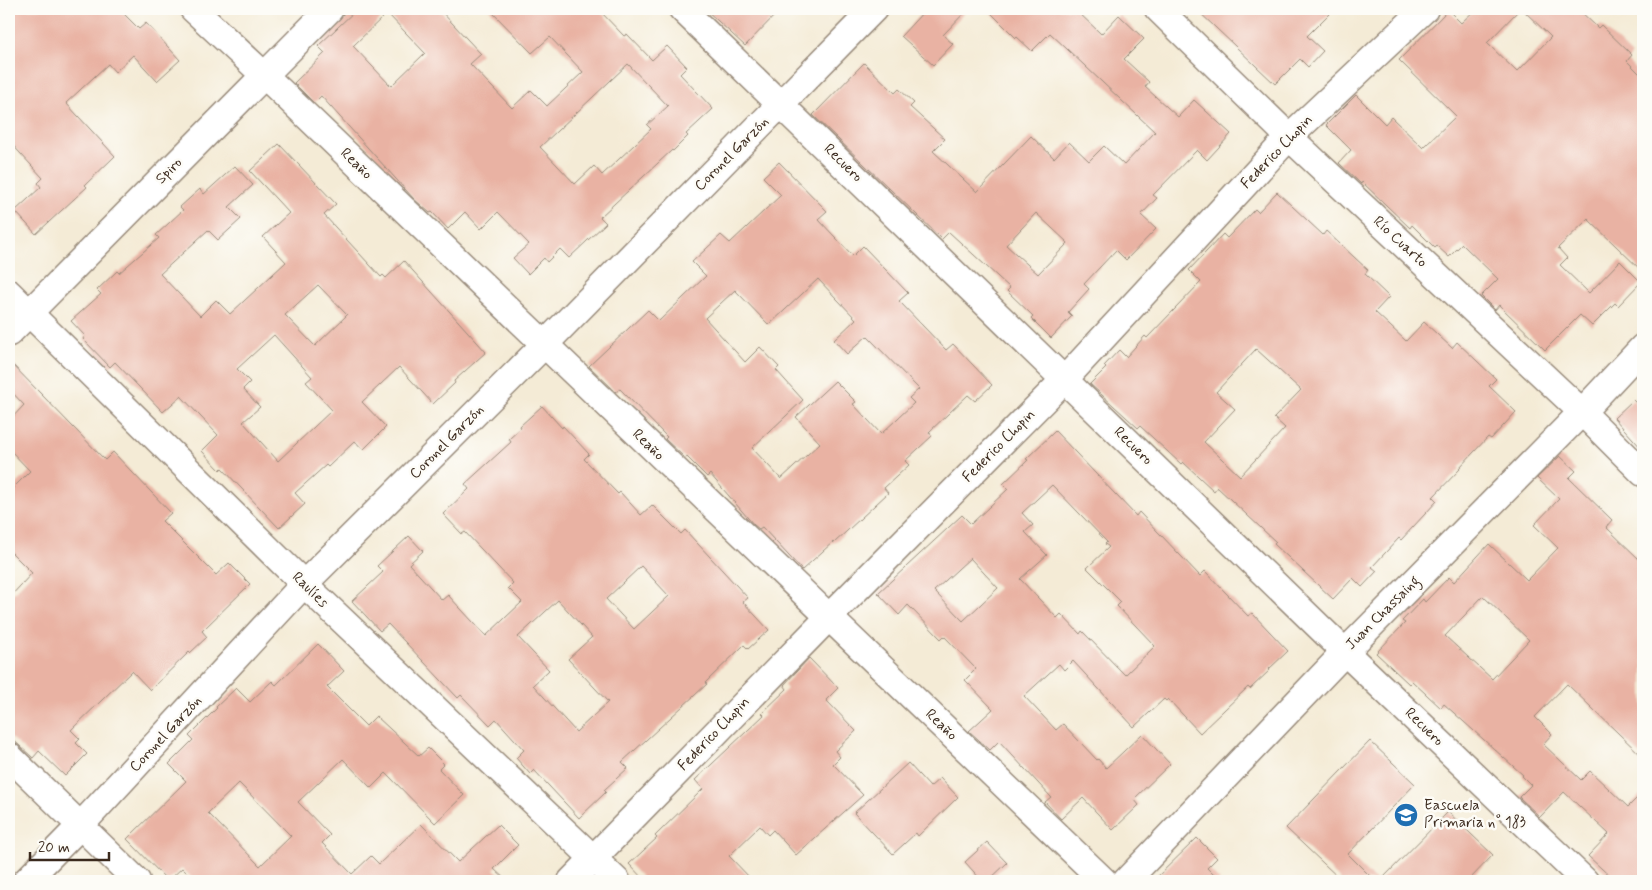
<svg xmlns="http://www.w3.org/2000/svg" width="1652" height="890" font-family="Mynerve,sans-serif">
<rect width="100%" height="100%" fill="#fdfcf7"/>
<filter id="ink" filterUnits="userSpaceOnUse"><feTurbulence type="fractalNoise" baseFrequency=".02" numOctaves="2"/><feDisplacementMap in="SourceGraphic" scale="10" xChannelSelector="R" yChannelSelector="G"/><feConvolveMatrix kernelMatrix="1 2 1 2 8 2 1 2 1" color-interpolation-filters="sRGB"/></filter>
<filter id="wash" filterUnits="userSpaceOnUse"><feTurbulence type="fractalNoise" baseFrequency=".0096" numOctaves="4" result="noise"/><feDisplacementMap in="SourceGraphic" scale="20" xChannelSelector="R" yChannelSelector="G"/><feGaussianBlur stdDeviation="1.12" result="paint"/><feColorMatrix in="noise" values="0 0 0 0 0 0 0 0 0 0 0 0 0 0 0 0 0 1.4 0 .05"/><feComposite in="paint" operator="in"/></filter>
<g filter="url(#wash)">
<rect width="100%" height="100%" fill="#f4ebd6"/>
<g id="blocks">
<g fill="#e9b2a3" fill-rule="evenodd">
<polygon points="9,9 119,9 139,29 146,23 180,60 157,81 133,55 115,72 108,64 66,103 115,156 85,185 87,187 36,234 15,211 41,187 38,183 43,178 9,141"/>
<path d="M357,9H439L481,54L470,64L512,108L531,90L547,106L583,72L550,37L532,53L489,9H598L624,36L627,34L652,60L667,46L687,67L680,74L713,109L686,134L688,136L673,151L672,150L600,217L606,223L569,258L560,249L547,262L544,258L528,274L513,258L529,244L498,212L481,229L465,212L448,229L432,212L430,213L414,199L321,96L314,103L294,83L325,53L318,46ZM387,13L425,53L391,86L353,46ZM628,64L668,106L647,125L651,129L602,175L594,166L575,184L540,147Z"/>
<polygon points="705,9 781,9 745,46"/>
<polygon points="926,9 968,9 943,35 953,44 933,65 901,36"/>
<path d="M987,9H1075L1101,34L1119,15L1144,39L1124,59L1149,82L1145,87L1178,117L1194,100L1231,134L1207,160L1197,150L1153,195L1157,198L1141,215L1156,229L1126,260L1116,250L1084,284L1089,289L1068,312L1072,316L1051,338L1031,318L1033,316L1007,291L1010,288L949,232L942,239L813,115L864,63L895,93L899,89L914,103L910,107L945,139L933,151L977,192L1031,136L1054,158L1069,142L1089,161L1104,146L1124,165L1155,132L1050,33L1032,51L1017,37L1016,38ZM1036,213L1068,243L1038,274L1006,245Z"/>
<polygon points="1196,9 1334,9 1307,36 1323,51 1308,67 1300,59 1275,84"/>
<polygon points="1476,9 1520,9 1487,43 1517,72 1551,37 1522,9 1578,9 1598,28 1601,25 1632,55 1627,61 1643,77 1643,272 1589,220 1588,219 1558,248 1567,258 1560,265 1589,293 1620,261 1641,282 1618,306 1615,303 1592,326 1580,315 1545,350 1499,305 1495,310 1481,296 1498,279 1462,244 1449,257 1437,246 1435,248 1412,225 1410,228 1362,182 1361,184 1339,163 1351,150 1326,125 1356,95 1385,124 1391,117 1423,148 1456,116 1399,60 1448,10 1461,23"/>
<path d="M279,144L336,204L324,215L381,277L383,275L386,278L404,261L486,352L454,381L455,383L433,404L399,367L362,402L386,427L363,450L355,441L328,467L326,465L295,493L305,504L279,528L222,468L220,470L202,451L218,435L181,396L163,412L115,362L110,367L83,339L85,336L71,321L101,294L97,290L117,271L119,273L159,238L156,235L183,210L180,207L200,189L204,194L235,166L253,185L229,207L241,219L218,240L208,230L160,274L200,316L216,300L230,314L286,262L263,237L289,213L250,171ZM318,285L347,315L315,346L285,315ZM274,335L312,377L306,382L332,410L278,461L243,422L260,407L243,389L250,382L237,369Z"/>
<path d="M779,162L827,211L818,219L853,256L863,246L908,293L899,301L946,350L953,344L992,385L975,401L968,395L929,432L932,436L905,461L909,465L884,488L888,493L834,543L833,542L802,570L762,527L759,529L754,525L710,474L707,477L687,457L685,458L665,439L667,437L620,389L616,392L589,366L648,310L659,321L706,276L692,262L721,235L730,243L781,195L763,177ZM818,279L856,319L834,340L847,354L867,336L919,389L909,398L914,403L881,434L853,404L856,402L835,381L796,417L820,443L781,479L752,448L803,400L776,370L779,367L760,347L745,362L705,318L735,290L769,325Z"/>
<path d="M1277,192L1323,235L1326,231L1368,270L1365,274L1389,297L1375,312L1406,341L1424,322L1452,348L1457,342L1496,379L1489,386L1516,412L1491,439L1488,437L1459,468L1460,469L1433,497L1437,501L1401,540L1399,538L1372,567L1377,571L1362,587L1353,578L1333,599L1274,544L1276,542L1217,487L1214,491L1183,462L1181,464L1140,426L1138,428L1090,384L1106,368L1104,366L1119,350L1126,357L1145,336L1147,338L1201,282L1189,270L1223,234L1227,238L1255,209L1258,212ZM1256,349L1301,390L1274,418L1285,428L1240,476L1204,442L1235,409L1216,392Z"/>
<polygon points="9,361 105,460 113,452 171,513 162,521 216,575 229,563 250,584 202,631 207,637 190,653 189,652 150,690 132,671 71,730 80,739 76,743 87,754 65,776 39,751 33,758 9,736 9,598 32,573 9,550 9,492 30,471 9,449 9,421 24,405 9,389"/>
<polygon points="1633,400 1643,410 1643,450 1614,418"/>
<path d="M542,406L562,428L563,426L589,454L584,459L618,494L620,492L641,515L652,505L681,534L685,530L748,598L743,602L769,630L748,649L744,645L705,683L707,684L622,762L628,768L604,790L606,792L579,818L534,770L530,774L516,758L524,750L496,719L490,725L461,695L458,698L388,624L380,631L352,601L383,572L377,566L409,536L423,551L409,564L442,600L448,595L486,636L522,602L508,588L513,583L465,532L462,534L443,514L469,489L465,484L511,442L509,439L521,428L520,426ZM641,566L669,596L634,629L606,599ZM558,600L592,637L568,659L608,702L576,732L533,685L549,670L518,637Z"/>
<path d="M1055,431L1136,516L1139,512L1200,576L1205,571L1248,616L1252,613L1288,651L1269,669L1270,670L1250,689L1248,687L1200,733L1168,699L1166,701L1164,699L1134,727L1073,661L1064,670L1059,664L1024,696L1056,730L1063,724L1097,760L1098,759L1106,768L1142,734L1170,764L1134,799L1139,805L1113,830L1083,798L1061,819L1045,802L1051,797L999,741L990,750L969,731L993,709L965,680L976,669L944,636L941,639L908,605L899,615L878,593L962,515L971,524L1008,489L1003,484L1028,460L1026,459ZM1052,485L1107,542L1105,544L1109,547L1087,568L1121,602L1117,606L1155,646L1125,675L1082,631L1080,634L1061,614L1057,618L1020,579L1047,555L1025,532L1033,525L1022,513ZM970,558L998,588L963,621L934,591Z"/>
<path d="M1560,456L1576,471L1569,478L1612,520L1606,527L1643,563V757L1567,684L1535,717L1552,734L1543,744L1581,780L1590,771L1628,807L1643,792V881H1615L1588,856L1609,834L1564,792L1540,817L1519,797L1531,785L1522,776L1523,775L1444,704L1441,708L1412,681L1409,684L1376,653L1405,623L1402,621L1423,599L1425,602L1449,577L1454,582L1489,544L1527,580L1558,548L1534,525L1559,499L1537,478ZM1483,596L1529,640L1492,679L1445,636Z"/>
<path d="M318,644L344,671L327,687L366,726L376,716L419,756L428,748L444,764L439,769L464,795L435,823L386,773L371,788L343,759L298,802L330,835L322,843L352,874L371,856L379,864L421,824L458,862L498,825L518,845L494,869L507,881H195L182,868L168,881L127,839L186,781L169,764L193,740L189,736L217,708L216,707L236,688L250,702L272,681L276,685ZM239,783L291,836L260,866L208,813Z"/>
<polygon points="809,658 838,688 826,700 856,731 835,751 840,757 833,764 863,795 796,855 773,830 768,835 760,826 729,856 753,881 645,881 629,864 657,838 655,836 703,789 695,780 764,715 762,713 787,689 784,685"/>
<polygon points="1370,741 1415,784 1348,854 1375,881 1342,881 1286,828"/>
<polygon points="908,763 930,787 940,778 958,797 918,836 916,833 893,854 854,813"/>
<polygon points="1448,812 1493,855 1468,881 1380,881"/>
<polygon points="1197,838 1217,858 1207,868 1220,881 1153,881"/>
<polygon points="987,842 1007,863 988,881 982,881 965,862"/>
</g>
</g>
</g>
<g filter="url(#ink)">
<use href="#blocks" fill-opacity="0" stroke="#988a7a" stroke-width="1"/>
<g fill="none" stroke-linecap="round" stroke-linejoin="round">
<g stroke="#988a7a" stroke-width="29">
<g id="minor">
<polyline points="193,9 264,75 1104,881"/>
<polyline points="682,9 1345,652 1585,881"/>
<polyline points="1158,9 1289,137 1582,412 1643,473"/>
<polyline points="9,293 304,584 617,881"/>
<polyline points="9,333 330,9"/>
<polyline points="9,756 137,881"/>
<polyline points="26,881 81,825 304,584 544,345 874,9"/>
<polyline points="571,881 829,617 1064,380 1289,137 1425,9"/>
<polyline points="1126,881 1345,652 1582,412 1643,347"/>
</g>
</g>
<use href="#minor" stroke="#fff" stroke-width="26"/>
</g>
</g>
<defs>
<g id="school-disc" transform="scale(1.25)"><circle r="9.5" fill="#1f6fb2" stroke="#fdfcf7"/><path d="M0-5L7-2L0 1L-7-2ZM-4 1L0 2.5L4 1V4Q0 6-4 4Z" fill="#fff"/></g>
</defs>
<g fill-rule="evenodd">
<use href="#school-disc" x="1406" y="815"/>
</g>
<g text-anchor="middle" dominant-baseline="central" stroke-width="5" stroke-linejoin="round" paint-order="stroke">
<g font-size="15" fill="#3b2a1e" stroke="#fdfcf7">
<text transform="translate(1277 152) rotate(-46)">Federico Chopin</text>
<text transform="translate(732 154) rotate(-45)">Coronel Garzón</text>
<text transform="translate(843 163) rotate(44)">Recuero</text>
<text transform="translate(356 164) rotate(44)">Reaño</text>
<text transform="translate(169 171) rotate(-45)">Spiro</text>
<text transform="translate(1400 242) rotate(43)">Río Cuarto</text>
<text transform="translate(447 442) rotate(-45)">Coronel Garzón</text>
<text transform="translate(648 445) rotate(44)">Reaño</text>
<text transform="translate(999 446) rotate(-45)">Federico Chopin</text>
<text transform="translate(1133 446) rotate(44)">Recuero</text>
<text transform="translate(310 590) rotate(44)">Raulíes</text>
<text transform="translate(1383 613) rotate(-45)">Juan Chassaing</text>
<text transform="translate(941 725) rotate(44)">Reaño</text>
<text transform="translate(1424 727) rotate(44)">Recuero</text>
<text transform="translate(166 734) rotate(-47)">Coronel Garzón</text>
<text transform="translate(714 734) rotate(-46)">Federico Chopin</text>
</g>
<g font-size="15" fill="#3b2a1e" stroke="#fdfcf7" text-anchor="start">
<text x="1424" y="806">Eascuela<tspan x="1424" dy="17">Primaria n° 183</tspan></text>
</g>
</g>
<rect width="1652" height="890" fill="none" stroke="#fdfcf7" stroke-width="30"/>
<path d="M30 852v8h79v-8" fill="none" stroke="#3b2a1e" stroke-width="2.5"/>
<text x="38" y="852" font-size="15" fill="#3b2a1e" stroke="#fdfcf7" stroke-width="4" paint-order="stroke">20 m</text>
</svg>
